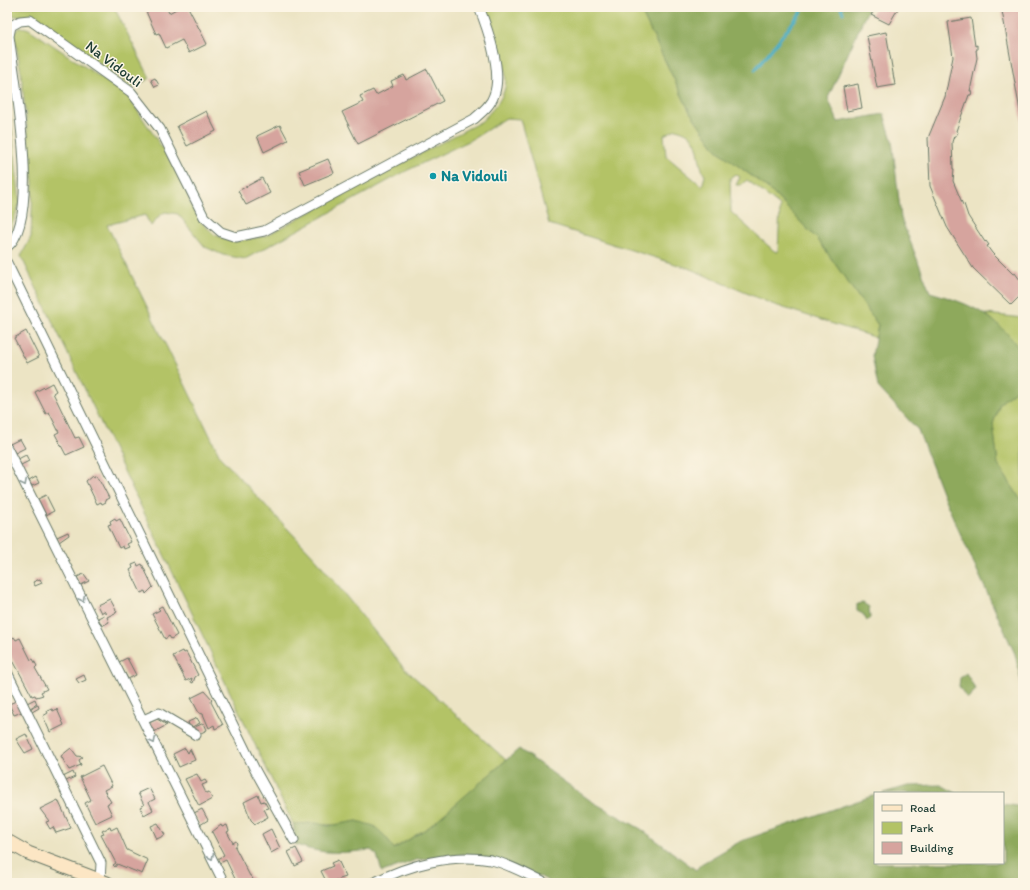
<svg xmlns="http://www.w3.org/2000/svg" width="1030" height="890" font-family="Itim,sans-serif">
<rect width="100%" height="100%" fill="#fcf5e5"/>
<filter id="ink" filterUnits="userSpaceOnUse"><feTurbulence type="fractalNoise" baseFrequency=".025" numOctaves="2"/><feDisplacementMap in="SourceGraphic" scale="8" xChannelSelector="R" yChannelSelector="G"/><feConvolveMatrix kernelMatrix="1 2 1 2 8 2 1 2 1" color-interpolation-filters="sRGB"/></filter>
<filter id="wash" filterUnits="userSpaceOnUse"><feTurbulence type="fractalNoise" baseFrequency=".012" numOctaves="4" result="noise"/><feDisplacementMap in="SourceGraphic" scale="16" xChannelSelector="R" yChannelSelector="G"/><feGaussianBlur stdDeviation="0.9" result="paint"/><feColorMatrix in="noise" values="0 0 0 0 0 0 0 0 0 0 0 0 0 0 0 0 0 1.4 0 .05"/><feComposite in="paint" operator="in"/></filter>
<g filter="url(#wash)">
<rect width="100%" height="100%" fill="#ece4c4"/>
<g fill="#b3c366" stroke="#69804d" fill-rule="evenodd">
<polygon points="7,7 114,7 150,78 133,88 32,16 14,16"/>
<path d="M483,7H639L690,112L717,150L769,189L819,241L878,325L876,338L772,304L688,268L549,224L520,119L506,118L471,140L406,171L245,259L223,255L205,247L178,214L165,212L158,217L151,226L145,215L107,225L221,458L317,560L403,667L506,760L446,813L429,827L393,849L386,837L357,821C333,828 317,823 293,824L21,256L31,237L33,183L21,73L14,33C18,27 22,26 29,29L128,96L188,187L190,203L202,223L215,235L234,242L265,236L482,121C490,112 500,103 504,91C512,69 491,28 483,7ZM676,129C705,136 694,156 705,176L702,186L666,156L664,135ZM735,174L740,177L736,185H741L747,180L780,206L778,252L774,251L731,212L730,178Z"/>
<polygon points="7,87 20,202 9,235 7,236"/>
<polygon points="986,314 1023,318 1023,354 999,326"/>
<polygon points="1023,380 1023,503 998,465 993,424 1000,403 1019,388"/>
</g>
<g fill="#8ea95b" stroke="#567348">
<path d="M639,7H869L828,98L838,122L884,114L892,140L901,218L930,292C974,305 996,315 1023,354V380L1019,388L1000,403L993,424L998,465L1023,503V691L1015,654L946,502L918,430L878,387L872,356L878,325L819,241L769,189L717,150L690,112Z"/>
<polygon points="863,603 869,607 870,618 867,621 863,614 857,611 857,604"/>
<polygon points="966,673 976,690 967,699 959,686 960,678"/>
<path d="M519,749L591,801L641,829L696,870L701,864L741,841L875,795V863H1003V804L1023,807V883H552L541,877L464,854L416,860L382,872L377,855L371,850C342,853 324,855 296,845L293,824L316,823L328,826L357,821L374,826L386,837L394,849L429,827Z"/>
<polygon points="941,785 956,793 883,793 908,786"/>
</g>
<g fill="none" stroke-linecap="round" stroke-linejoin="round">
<g stroke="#42aac2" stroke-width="3">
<polyline points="841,7 843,13"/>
<polyline points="755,70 805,7"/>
</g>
</g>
<g id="blocks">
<g fill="#d6a49e">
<polygon points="144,7 166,7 169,13 180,7 188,7 207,44 189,53 182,40 166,48 159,33 156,34"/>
<polygon points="876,7 899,7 889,24 871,15"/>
<polygon points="1023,8 1023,122 1022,122 1002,11"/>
<polygon points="971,18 975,46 977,45 977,50 976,50 977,58 970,91 972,91 971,95 969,95 956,131 958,132 956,136 954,136 952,142 953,169 954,169 953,181 963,205 964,204 968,216 985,242 986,241 989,245 987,246 992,253 1013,274 1015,273 1023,284 1023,298 1019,297 1011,305 973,268 947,227 930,186 928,138 945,97 953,57 948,22"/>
<polygon points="886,32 895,85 877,88 867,36"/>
<polygon points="427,69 443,101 358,144 342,112 363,102 360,96 373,90 376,95 393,86 391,81 404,75 406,80"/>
<polygon points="155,78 159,85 155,87 151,80"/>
<polygon points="858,84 862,108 847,111 843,87"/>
<polygon points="206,111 216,131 187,146 177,126"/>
<polygon points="280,125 288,140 264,152 257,136"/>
<polygon points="328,159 334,173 305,185 299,171"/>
<polygon points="262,178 270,193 246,205 238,191"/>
<polygon points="26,331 39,357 27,363 14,338"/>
<polygon points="52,383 56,391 53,393 57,401 75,438 79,437 84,447 66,455 55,434 59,432 49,412 46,414 35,392"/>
<polygon points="20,439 25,448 15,453 10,444"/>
<polygon points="26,455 29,461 21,465 18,459"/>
<polygon points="93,475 94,477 97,475 109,498 105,500 106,502 102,504 101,502 97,504 86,481"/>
<polygon points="36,477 39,483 32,486 29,481"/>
<polygon points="46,495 54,511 46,515 38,499"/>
<polygon points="115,518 116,521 120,519 131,542 127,544 129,547 124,549 123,546 119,548 108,525 111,524 110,521"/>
<polygon points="68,532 69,535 59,542 57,537"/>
<polygon points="137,563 138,566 142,564 153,587 146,594 145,591 141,593 130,570 133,568 132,565"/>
<polygon points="84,574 89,581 81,585 77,577"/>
<polygon points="40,579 42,583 35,586 33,582"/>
<polygon points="110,599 117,612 107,617 109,622 102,626 98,618 106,614 104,611 101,613 97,605"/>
<polygon points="162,606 177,635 171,639 169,636 165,639 152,614 160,610 158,608"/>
<polygon points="14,637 16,640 20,638 31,660 33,659 37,666 35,668 47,689 41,692 43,695 40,696 36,697 35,695 32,696 8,651 7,642"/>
<polygon points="183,651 184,653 186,652 198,675 195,677 193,683 191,682 192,678 186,681 173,656"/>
<polygon points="127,658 136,675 128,679 119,662"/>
<polygon points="84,675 86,680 79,683 76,679"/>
<polygon points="205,691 212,699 211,702 223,725 215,729 214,725 209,728 203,714 199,713 191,698"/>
<polygon points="35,699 37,704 30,708 27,703"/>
<polygon points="16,701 22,712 14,715 9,704"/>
<polygon points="38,705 39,708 32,712 30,709"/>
<polygon points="52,709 53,711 57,709 64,725 50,732 43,716 48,713 47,711"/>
<polygon points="197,718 200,723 190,728 188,722"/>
<polygon points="157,719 167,725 154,732 149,723"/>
<polygon points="204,723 207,730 199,734 195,727"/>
<polygon points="26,734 33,749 25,753 16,739"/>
<polygon points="71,748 77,756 83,757 79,760 81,765 69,770 61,756"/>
<polygon points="185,748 188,753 190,749 195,760 179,767 173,754"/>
<polygon points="102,766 112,786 104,790 111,802 107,804 112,815 95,823 85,803 91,800 80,777"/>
<polygon points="73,772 75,777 66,781 63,777"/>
<polygon points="197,774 201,782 205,780 207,783 202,785 206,793 209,792 212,799 199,806 185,779"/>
<polygon points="149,788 155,799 149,802 153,810 144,815 140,807 144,805 138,793"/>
<polygon points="258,795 261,802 264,801 268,808 264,809 268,817 255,824 251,820 244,802"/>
<polygon points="58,800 71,828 56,833 53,827 50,829 46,822 49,821 40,809"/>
<polygon points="202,809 208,820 200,825 194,813"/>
<polygon points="158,823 165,835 157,839 151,826"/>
<polygon points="221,825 222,827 227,825 229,831 227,832 233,843 236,841 237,844 235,847 250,876 251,876 254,881 250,883 237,883 226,860 220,863 217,859 224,855 212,832"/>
<polygon points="110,827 111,830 117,827 127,850 148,860 142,874 117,864 115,867 113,865 116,863 101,835 104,834 102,831"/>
<polygon points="271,829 280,848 271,853 262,834"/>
<polygon points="296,848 303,862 295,866 288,852"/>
<polygon points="338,860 346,877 327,883 321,871 333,866 331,863"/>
</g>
</g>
</g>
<g filter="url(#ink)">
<use href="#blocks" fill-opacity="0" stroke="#677766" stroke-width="1"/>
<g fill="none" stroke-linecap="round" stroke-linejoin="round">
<g stroke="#677766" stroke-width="11">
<g id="street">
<path d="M7,247C42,220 14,78 9,36L11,26L20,21L30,20L131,92L160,129L204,217L221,232L236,237L264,231L474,119C482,112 491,105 494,95C503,71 488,30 479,7"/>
<polyline points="7,263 255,770 294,840"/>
<polyline points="7,448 224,883"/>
<polyline points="7,672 101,863 100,881"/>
<polyline points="143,720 159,713 196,735"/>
<path d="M373,883C408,865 452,853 491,860C509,864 528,875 545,883"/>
</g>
</g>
<g stroke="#677766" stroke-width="15">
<polyline id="secondary" points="7,841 28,853 107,883"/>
</g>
<use href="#street" stroke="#fff" stroke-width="9"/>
<use href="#secondary" stroke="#fce6c4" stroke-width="13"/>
</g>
<defs><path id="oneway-chevron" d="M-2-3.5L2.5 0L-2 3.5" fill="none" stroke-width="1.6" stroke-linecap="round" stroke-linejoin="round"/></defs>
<g stroke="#8f9e9a">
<use href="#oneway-chevron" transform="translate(24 483) rotate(63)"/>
<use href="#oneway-chevron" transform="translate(82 599) rotate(63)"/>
<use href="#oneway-chevron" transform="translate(153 741) rotate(64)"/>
<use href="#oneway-chevron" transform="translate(211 857) rotate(64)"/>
</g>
</g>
<circle fill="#0f9aa8" stroke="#fcf5e5" stroke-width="1.5" cx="433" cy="176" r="4"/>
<g text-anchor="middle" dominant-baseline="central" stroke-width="3" stroke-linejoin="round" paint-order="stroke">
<g font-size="15" fill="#1f3d34" stroke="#fcf5e5">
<text transform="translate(114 64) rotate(37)">Na Vidouli</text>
</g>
<g font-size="15" font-weight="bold" fill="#0d838f" stroke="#fcf5e5" text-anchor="start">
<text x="441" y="176">Na Vidouli</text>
</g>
</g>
<rect width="1030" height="890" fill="none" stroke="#fcf5e5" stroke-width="24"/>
<rect x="874" y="792" width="130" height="72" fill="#fcf5e5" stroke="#a4ab9e"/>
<rect x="882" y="805" width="20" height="6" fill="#fce6c4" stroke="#a4ab9e"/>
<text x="910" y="812" font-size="12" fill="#1f3d34">Road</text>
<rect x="882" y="822" width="20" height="12" fill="#b3c366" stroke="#a4ab9e"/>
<text x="910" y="832" font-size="12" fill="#1f3d34">Park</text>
<rect x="882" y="842" width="20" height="12" fill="#d6a49e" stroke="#a4ab9e"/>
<text x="910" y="852" font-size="12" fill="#1f3d34">Building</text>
</svg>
